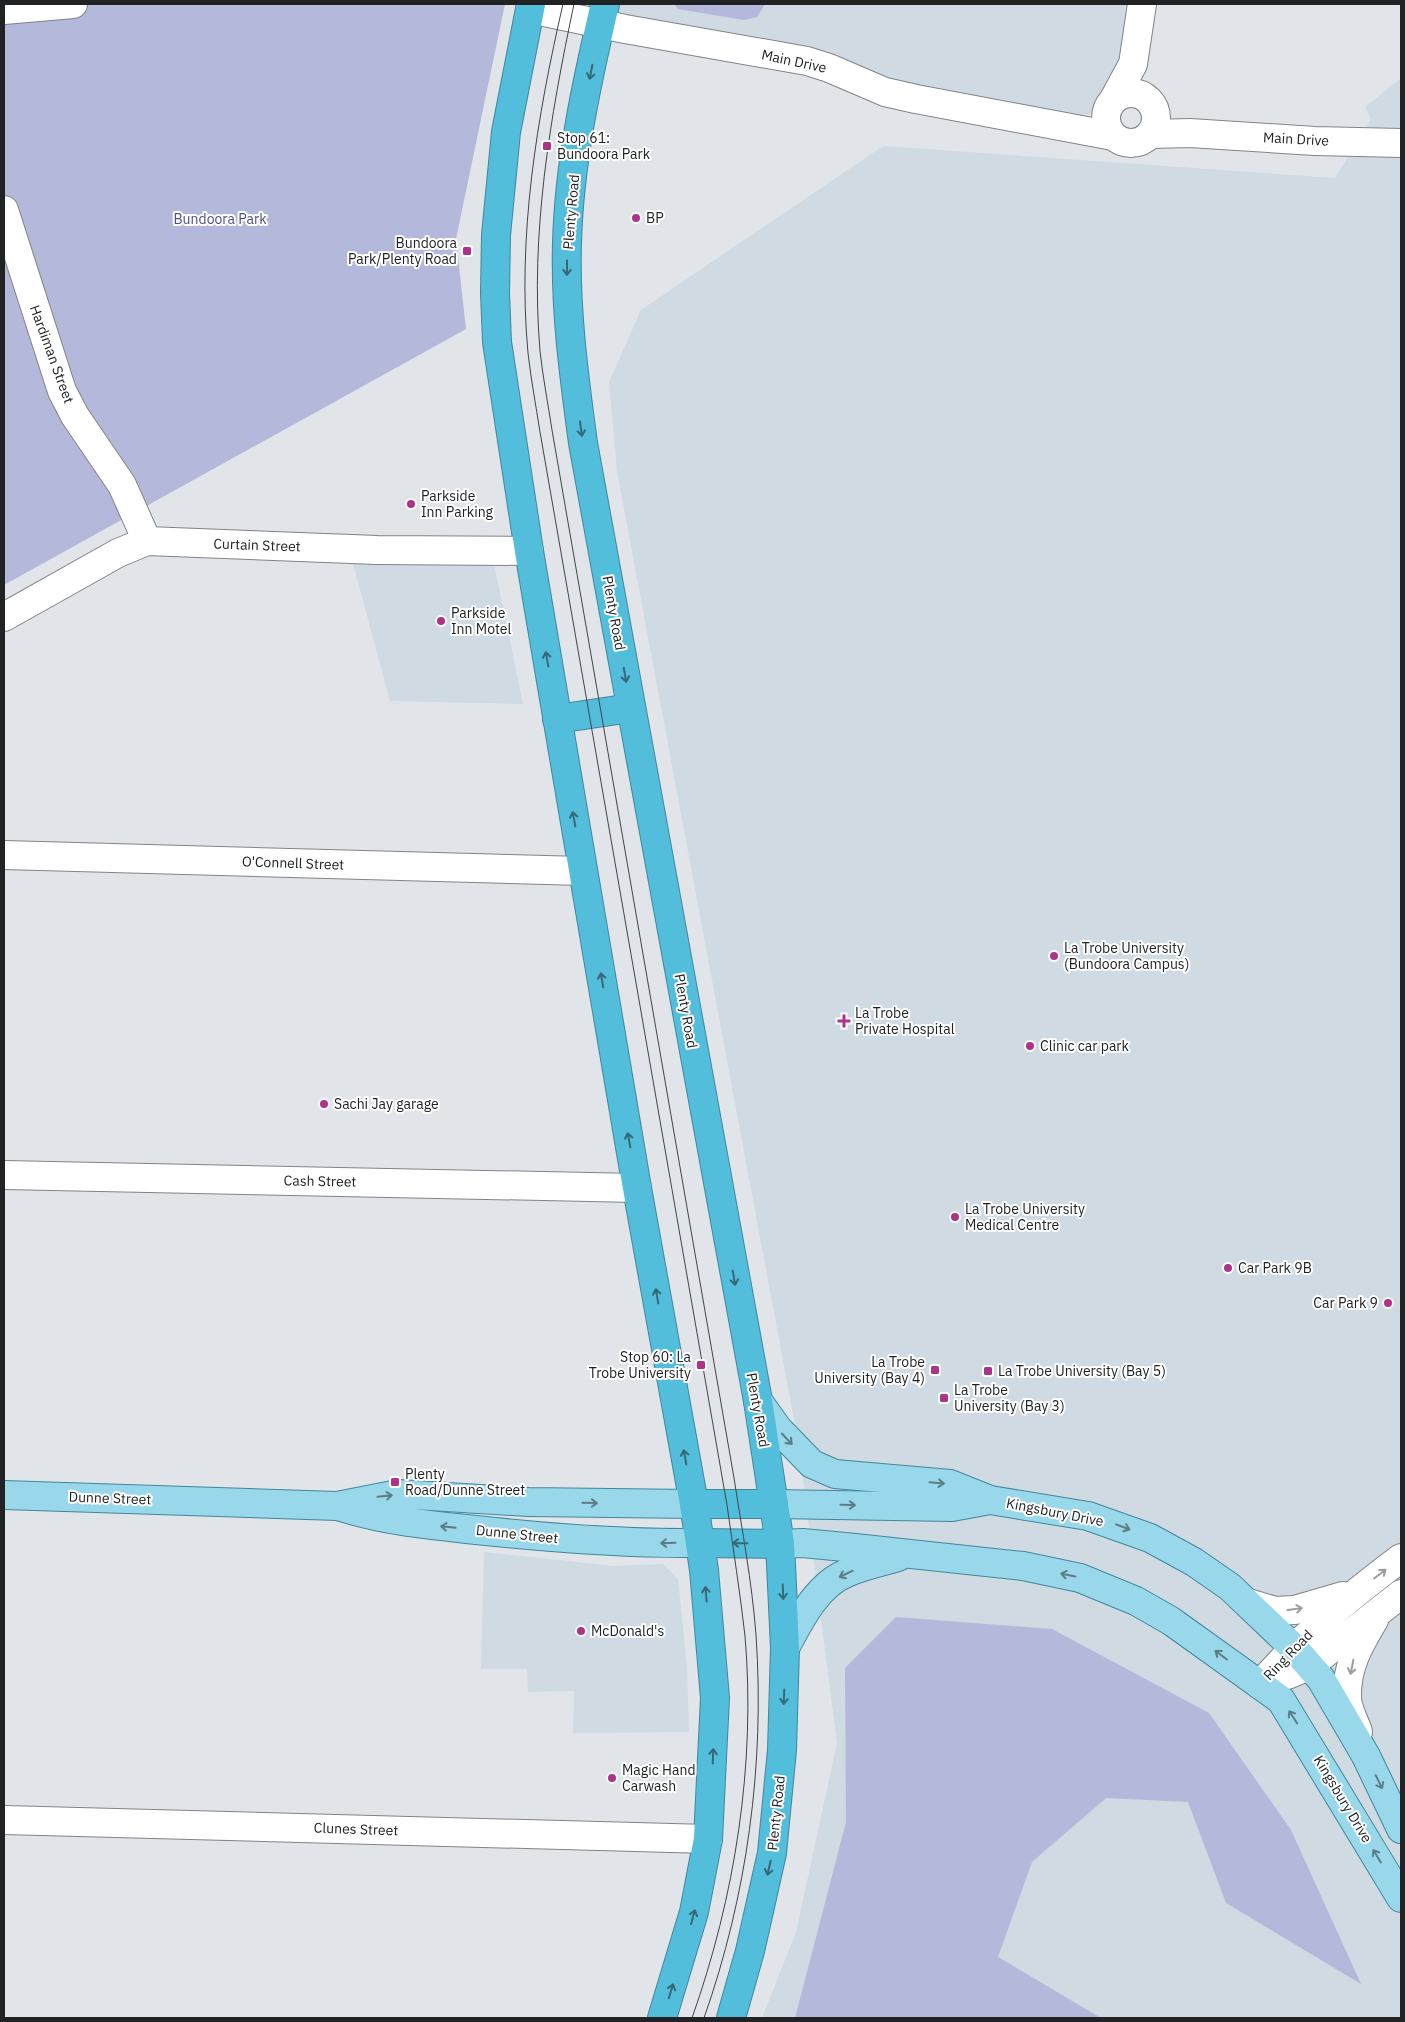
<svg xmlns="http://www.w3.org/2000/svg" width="1405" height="2022" font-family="'IBM Plex Sans',sans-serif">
<rect width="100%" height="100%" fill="#e1e5e9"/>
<g fill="#cfdae3">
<polygon points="605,4 1142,4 1107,109 1054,125 601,24"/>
<polygon points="1401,78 1401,2018 762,2018 796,1932 837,1743 798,1441 617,471 609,382 641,310 883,146 1335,178 1371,119 1365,107"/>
<polygon points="493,559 523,704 390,701 352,560"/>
<polygon points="484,1552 613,1566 663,1564 678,1579 687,1667 689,1732 573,1733 574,1691 528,1692 527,1669 481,1669"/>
</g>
<g fill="#b4b8da">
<polygon points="4,4 505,4 456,239 466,329 4,585"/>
<polygon points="674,4 765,4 757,17 744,20 678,9"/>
<polygon points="896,1617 1052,1629 1209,1713 1291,1830 1361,1984 1226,1903 1188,1802 1106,1798 1032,1862 998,1957 1101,2018 795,2018 846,1822 845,1668"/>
</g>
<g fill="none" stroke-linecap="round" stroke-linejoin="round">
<g stroke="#808487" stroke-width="30">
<g id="minor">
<polyline points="530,9 625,29 807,61 829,68 885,92 916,99 1113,136"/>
<polyline points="4,10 73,4"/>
<circle cx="1131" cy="118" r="25"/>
<polyline points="1114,99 1133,64 1142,4"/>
<polyline points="1150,134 1190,133 1315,141 1401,143"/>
<polyline points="4,210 62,391 75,416 122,485 147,541"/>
<polyline points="4,617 118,553 147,541 377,550 529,551"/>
<polyline points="4,855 583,871"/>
<polyline points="4,1175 637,1188"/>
<polyline points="1248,1603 1275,1611 1295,1610 1343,1596"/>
<polyline points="1287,1675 1309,1666 1401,1594"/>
<path d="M1260,1685C1304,1634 1348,1598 1401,1558"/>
<path d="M1358,1732C1355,1722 1347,1708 1347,1698C1346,1667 1359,1645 1374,1620"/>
<polyline points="4,1820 708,1839"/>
</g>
</g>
<g stroke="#41879b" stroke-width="30">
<g id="major">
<polyline points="758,1401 778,1429 812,1464 835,1474 950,1484 990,1500"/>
<polyline points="4,1495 337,1506 398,1494 528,1502 694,1504"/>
<polyline points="774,1504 952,1507 990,1500 1088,1516 1150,1538 1194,1562 1230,1587 1293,1647 1321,1679 1366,1756 1401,1829"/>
<path d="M338,1506C384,1521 429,1525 476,1530C551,1538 625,1544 700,1543"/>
<polyline points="780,1544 803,1543 855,1548 1023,1566 1080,1578 1136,1601 1171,1621 1281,1700 1401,1898"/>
<path d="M785,1648C800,1620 817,1584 849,1572C865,1565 882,1562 898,1557"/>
</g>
</g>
<g stroke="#41879b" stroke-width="30">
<g id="highway">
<polyline points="531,4 506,132 496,235 495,293 497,342 529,551 637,1188 694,1504 704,1570 715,1698 708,1839 694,1912 662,2018"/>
<path d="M605,4C587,81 569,163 567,243C565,310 574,376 583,443L758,1401L780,1544L785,1648L782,1750L772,1853L750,1951L731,2018"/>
<polyline points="557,719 631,708"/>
<polyline points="694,1504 774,1504"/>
<polyline points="700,1543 780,1544"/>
</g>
</g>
<use href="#minor" stroke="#fff" stroke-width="28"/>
<use href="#major" stroke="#98d8ea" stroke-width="28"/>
<use href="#highway" stroke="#53bedc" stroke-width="28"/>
<g stroke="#424446" stroke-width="1">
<path d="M563,4C537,117 517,236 528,353C531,380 536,406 540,432L727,1505C733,1548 740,1592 745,1636C756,1764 735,1897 692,2018"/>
<path d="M574,4C550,118 530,234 540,351C543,378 548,404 552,430L734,1478C742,1530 752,1582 756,1635C765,1765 747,1896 704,2018"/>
</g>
</g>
<defs><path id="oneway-shaft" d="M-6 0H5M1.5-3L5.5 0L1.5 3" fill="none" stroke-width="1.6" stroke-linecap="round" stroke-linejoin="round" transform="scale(1.25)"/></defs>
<g stroke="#376876">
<use href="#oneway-shaft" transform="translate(591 72) rotate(101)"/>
<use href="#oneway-shaft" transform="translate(567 268) rotate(90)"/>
<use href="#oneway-shaft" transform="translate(581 429) rotate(82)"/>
<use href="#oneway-shaft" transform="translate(547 659) rotate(-100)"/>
<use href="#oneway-shaft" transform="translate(625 675) rotate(80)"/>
<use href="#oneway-shaft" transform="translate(574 819) rotate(-100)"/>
<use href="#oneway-shaft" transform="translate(602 980) rotate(-100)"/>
<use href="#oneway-shaft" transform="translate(629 1140) rotate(-100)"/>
<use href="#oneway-shaft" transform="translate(734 1278) rotate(80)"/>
<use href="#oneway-shaft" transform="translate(657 1296) rotate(-100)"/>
<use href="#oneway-shaft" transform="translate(685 1457) rotate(-100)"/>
<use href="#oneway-shaft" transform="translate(740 1543) rotate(-179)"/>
<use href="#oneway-shaft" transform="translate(783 1592) rotate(88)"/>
<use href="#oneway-shaft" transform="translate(706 1594) rotate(-95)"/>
<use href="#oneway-shaft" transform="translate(784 1697) rotate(92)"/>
<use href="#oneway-shaft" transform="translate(713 1756) rotate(-88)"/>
<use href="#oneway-shaft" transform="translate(769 1868) rotate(103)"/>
<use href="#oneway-shaft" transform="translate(693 1917) rotate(-75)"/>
<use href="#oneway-shaft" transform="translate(671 1991) rotate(-73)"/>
</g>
<g stroke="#5c7d86">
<use href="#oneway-shaft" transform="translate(787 1439) rotate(47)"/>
<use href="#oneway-shaft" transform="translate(937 1483) rotate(5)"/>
<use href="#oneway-shaft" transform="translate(385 1496) rotate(-6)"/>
<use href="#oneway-shaft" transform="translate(590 1503) rotate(1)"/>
<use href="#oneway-shaft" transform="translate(848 1505) rotate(1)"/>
<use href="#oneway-shaft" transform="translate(448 1527) rotate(-174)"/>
<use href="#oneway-shaft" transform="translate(1123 1527) rotate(21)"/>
<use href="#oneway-shaft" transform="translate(668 1543) rotate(178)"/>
<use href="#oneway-shaft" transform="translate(846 1574) rotate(154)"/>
<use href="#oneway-shaft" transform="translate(1068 1575) rotate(-169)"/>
<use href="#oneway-shaft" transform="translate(1221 1655) rotate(-143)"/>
<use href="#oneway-shaft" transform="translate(1293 1717) rotate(-123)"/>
<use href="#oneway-shaft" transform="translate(1379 1782) rotate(64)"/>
<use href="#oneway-shaft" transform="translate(1377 1856) rotate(-121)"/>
</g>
<g stroke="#9b9c9c">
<use href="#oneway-shaft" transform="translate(1380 1574) rotate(-37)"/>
<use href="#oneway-shaft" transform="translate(1295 1609) rotate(-8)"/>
<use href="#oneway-shaft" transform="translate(1352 1667) rotate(101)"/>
</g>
<g fill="#ac3389" stroke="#fff" stroke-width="2">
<rect x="542" y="141" width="10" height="10" rx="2.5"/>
<circle cx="636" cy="218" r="5"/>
<rect x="462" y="246" width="10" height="10" rx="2.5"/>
<circle cx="411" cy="504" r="5"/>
<circle cx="441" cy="621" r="5"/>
<circle cx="1054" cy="956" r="5"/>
<path d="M841.5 1013.5h5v5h5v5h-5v5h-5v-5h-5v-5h5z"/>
<circle cx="1030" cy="1046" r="5"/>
<circle cx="324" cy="1104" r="5"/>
<circle cx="955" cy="1217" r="5"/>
<circle cx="1228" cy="1268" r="5"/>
<circle cx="1388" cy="1303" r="5"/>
<rect x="696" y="1360" width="10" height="10" rx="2.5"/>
<rect x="930" y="1365" width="10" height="10" rx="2.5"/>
<rect x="983" y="1366" width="10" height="10" rx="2.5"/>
<rect x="939" y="1393" width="10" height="10" rx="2.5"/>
<rect x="390" y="1477" width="10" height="10" rx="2.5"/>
<circle cx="581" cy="1631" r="5"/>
<circle cx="612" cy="1778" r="5"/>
</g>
<g text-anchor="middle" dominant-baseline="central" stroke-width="4" stroke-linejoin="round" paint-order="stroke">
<g font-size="14" fill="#202223" stroke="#fff">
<text transform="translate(794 61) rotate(12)">Main Drive</text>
<text transform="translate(1296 139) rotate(3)">Main Drive</text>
<text transform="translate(571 212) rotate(-85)">Plenty Road</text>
<text transform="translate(52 354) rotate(70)">Hardiman Street</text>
<text transform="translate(257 545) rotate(2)">Curtain Street</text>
<text transform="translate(614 613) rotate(80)">Plenty Road</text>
<text transform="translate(293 863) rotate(2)">O'Connell Street</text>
<text transform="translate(686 1011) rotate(80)">Plenty Road</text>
<text transform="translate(320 1181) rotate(1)">Cash Street</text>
<text transform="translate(758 1410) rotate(80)">Plenty Road</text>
<text transform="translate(110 1498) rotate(2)">Dunne Street</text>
<text transform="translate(1055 1512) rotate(11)">Kingsbury Drive</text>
<text transform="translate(517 1534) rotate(6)">Dunne Street</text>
<text transform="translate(1288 1655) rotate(-46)">Ring Road</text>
<text transform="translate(1343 1799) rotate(59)">Kingsbury Drive</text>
<text transform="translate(776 1813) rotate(-84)">Plenty Road</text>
<text transform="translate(356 1829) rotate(2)">Clunes Street</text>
</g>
<g font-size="14" fill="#202223" stroke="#fff" text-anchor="start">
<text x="557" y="138">Stop 61:<tspan x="557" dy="16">Bundoora Park</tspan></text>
<text x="646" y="218">BP</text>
<text x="457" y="243" text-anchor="end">Bundoora<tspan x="457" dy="16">Park/Plenty Road</tspan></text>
<text x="421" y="496">Parkside<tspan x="421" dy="16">Inn Parking</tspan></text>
<text x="451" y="613">Parkside<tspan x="451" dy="16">Inn Motel</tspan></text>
<text x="1064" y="948">La Trobe University<tspan x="1064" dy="16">(Bundoora Campus)</tspan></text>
<text x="855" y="1013">La Trobe<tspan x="855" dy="16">Private Hospital</tspan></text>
<text x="1040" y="1046">Clinic car park</text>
<text x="334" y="1104">Sachi Jay garage</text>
<text x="965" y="1209">La Trobe University<tspan x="965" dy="16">Medical Centre</tspan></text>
<text x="1238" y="1268">Car Park 9B</text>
<text x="1378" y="1303" text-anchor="end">Car Park 9</text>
<text x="691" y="1357" text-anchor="end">Stop 60: La<tspan x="691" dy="16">Trobe University</tspan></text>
<text x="925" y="1362" text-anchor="end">La Trobe<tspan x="925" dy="16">University (Bay 4)</tspan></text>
<text x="998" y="1371">La Trobe University (Bay 5)</text>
<text x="954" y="1390">La Trobe<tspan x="954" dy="16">University (Bay 3)</tspan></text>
<text x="405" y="1474">Plenty<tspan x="405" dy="16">Road/Dunne Street</tspan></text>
<text x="591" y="1631">McDonald's</text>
<text x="622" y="1770">Magic Hand<tspan x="622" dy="16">Carwash</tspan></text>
</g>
<g font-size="14" fill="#4c4e86" stroke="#fff">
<text x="220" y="219">Bundoora Park</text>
</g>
</g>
<rect width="1405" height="2022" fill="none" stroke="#202223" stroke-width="10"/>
</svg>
